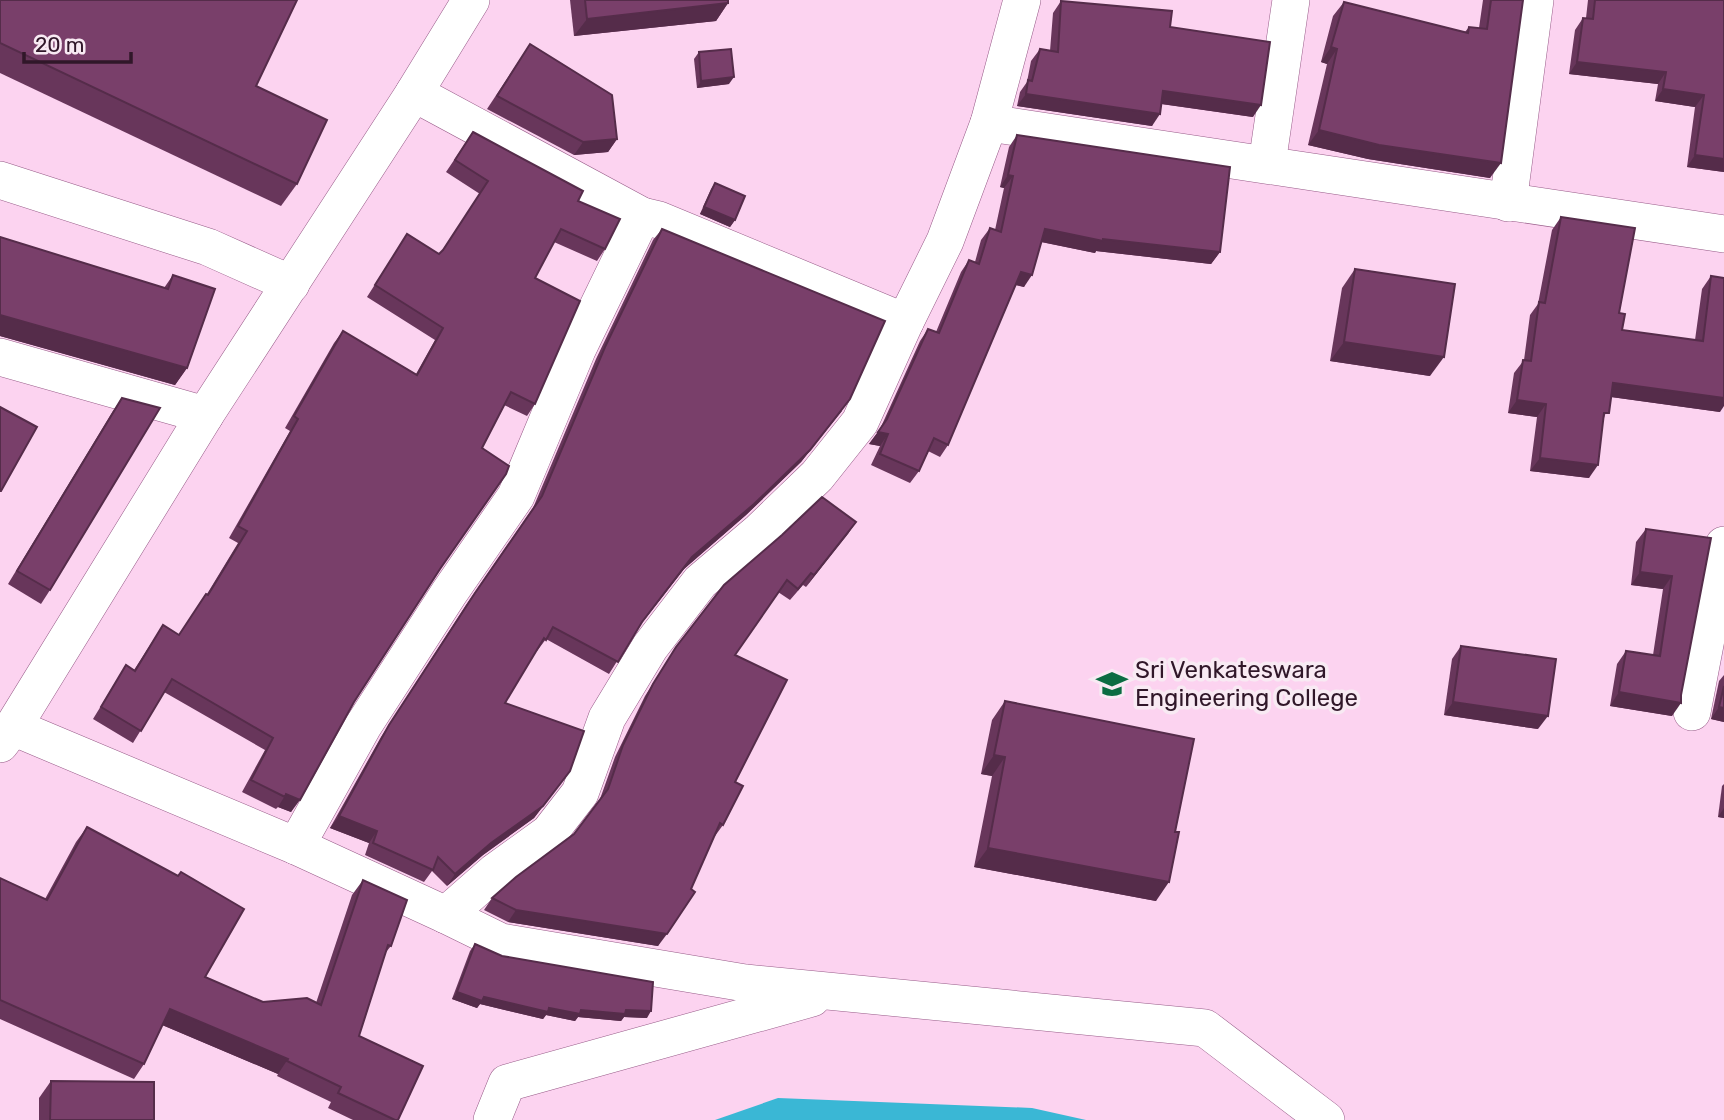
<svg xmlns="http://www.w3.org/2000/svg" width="1724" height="1120" font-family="Rubik,sans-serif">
<rect width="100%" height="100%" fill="#fcd3f0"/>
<polygon fill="#3ab7d5" points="778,1098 1032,1108 1086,1120 715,1120"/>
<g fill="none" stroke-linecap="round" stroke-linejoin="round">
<g stroke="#975b88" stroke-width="38">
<g id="minor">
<polyline points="414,93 642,216 659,220 905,322"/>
<path d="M989,123C1234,159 1479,199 1724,234"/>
<polyline points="1267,164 1291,0"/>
<polyline points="0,180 208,247 291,284"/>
<polyline points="1508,203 1535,0"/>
<polyline points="0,357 205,415"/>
<polyline points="1692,712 1724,545"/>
<polyline points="13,727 296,846 446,915 495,872 549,833 580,793 607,718 650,647 700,582 760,531 817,476 860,422 905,322 945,241 989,123 1022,0"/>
<polyline points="0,744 13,727 205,415 414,93 471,0"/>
<polyline points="296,846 363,726 449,593 516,496 577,350 642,216"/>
<polyline points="446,915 501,942 745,983 1205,1028 1326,1120"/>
<polyline points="492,1120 507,1083 812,998"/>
</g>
</g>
<use href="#minor" stroke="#fff" stroke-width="37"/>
</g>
<g fill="#68365b">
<polygon points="0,0 256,86 297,184 281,206 0,73"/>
<polygon points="570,0 728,0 728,3 716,21 574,36"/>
<polygon points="1483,0 1523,0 1490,178 1368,159 1308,145 1327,64 1321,62 1333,16 1344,2 1465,32 1469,27 1479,28"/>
<polygon points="1588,0 1724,0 1724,172 1687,167 1695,107 1655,101 1658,84 1569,74 1575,30 1583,18 1586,18"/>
<polygon points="1061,1 1170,27 1253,117 1161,104 1152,126 1017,106 1020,92 1027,82 1031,61 1040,49 1050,51 1053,13"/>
<polygon points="530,44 617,139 608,152 574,155 487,109"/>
<polygon points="699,52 729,84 697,88 694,59"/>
<polygon points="473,132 578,201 605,249 597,261 554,242 535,278 535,404 527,416 504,405 482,448 440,569 354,702 291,812 278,807 276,809 242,792 265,750 164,692 133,743 93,719 126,665 134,670 163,625 179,635 198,606 206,594 207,594 238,543 229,538 290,431 285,428 334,343 343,331 416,374 435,340 367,297 407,234 439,254 442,251 480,194 446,172"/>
<polygon points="1017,135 1220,252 1211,264 1096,251 1095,253 1041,242 1024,287 1015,285 948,445 940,457 928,451 919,471 910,483 871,465 880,446 869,444 880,429 920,341 928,329 936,332 961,272 969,260 975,262 981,240 990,228 995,230 1004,188 1000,187 1009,147"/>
<polygon points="715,183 735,220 730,227 700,214 711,189"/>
<polygon points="1561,217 1619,313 1622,330 1695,340 1702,289 1711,276 1720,412 1611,397 1603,421 1589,478 1530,471 1537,417 1508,413 1514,373 1524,360 1530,315 1538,304 1552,230"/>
<polygon points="662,229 842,411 801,462 746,515 684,569 638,628 609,674 546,639 537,651 536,651 505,703 561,783 534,818 483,855 447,886 432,871 424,882 365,855 369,843 330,828 381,737 466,605 533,508 596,359 653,240"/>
<polygon points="0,237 164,288 173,275 187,368 175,385 0,336"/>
<polygon points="1355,269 1430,376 1330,361 1342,288"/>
<polygon points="122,398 50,590 41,604 8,584 113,411"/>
<polygon points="856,522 806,587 803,585 790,600 778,592 735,655 735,782 723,825 715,836 714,836 658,946 508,922 484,910 492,898 574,834 600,799 615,757 645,696 676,647"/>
<polygon points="1646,529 1711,538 1672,716 1610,706 1617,664 1626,651 1653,655 1663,589 1631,585 1636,542"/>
<polygon points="1461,646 1538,729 1444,715 1452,659"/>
<polygon points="1724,675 1724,722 1711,719 1719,681"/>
<polygon points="1005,701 1175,832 1156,901 974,867 992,776 981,774 992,720"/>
<polygon points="1724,784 1724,818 1718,817 1722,786"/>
<polygon points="87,827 205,977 263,1002 316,1003 352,895 363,880 391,946 386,952 359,1036 398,1120 353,1120 328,1108 331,1102 277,1076 278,1074 162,1025 144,1064 134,1079 0,1019 0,878 45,899 76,842"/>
<polygon points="475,944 647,1018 624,1017 621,1021 578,1017 575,1021 546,1015 543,1019 480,1004 477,1008 452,999 470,951"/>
<polygon points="51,1081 154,1120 39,1120 39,1098"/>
</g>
<g fill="#552c4a">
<polygon points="728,3 716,21 574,36 587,19"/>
<polygon points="1331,47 1337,49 1327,64 1321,62"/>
<polygon points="1577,62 1666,72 1658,84 1569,74"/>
<polygon points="734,77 729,84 697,88 701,81"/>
<polygon points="1663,89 1704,95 1695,107 1655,101"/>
<polygon points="1163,91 1261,105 1253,117 1155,103"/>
<polygon points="1026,94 1160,114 1152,126 1017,106"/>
<polygon points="1319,130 1501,163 1490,178 1368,159 1308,145"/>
<polygon points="617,139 608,152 574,155 583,142"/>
<polygon points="1695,155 1724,159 1724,172 1687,167"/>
<polygon points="1008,175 1013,176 1004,188 1000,187"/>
<polygon points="704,207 735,220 730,227 700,214"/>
<polygon points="1045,229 1103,239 1220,252 1211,264 1096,251 1095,253 1037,241"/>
<polygon points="1021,272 1032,275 1024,287 1013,284"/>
<polygon points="0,315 187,368 175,385 0,336"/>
<polygon points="1344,342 1444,357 1430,376 1330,361"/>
<polygon points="1613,383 1724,398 1724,406 1720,412 1604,396"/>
<polygon points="850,399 801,462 746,515 684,569 633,634 692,557"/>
<polygon points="1517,400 1546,404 1537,417 1508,413"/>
<polygon points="878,432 888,434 880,446 869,444"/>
<polygon points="1540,458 1598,465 1589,478 1530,471"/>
<polygon points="856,522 848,534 806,587 814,575"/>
<polygon points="1640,572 1672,576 1663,589 1631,585"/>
<polygon points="1619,692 1681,703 1672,716 1610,706"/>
<polygon points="1453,702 1548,716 1538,729 1444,715"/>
<polygon points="1719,707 1724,708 1724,722 1711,719"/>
<polygon points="994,755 1005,757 992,776 981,774"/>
<polygon points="570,771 534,818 483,855 447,886 455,874"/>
<polygon points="286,794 300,800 291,812 278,807"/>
<polygon points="1724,808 1724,818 1718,817"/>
<polygon points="339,816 377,831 369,843 330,828"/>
<polygon points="988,848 1169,882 1156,901 974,867"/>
<polygon points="516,910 667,934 658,946 508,922"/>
<polygon points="457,992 549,1008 581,1010 626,1010 651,1011 647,1018 624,1017 621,1021 578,1017 575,1021 546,1015 543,1019 480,1004 477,1008 452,999"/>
<polygon points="170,1009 288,1059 278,1074 160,1024"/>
</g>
<g fill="#793f6a" stroke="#552c4a" stroke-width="2">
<polygon points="0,0 297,0 256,86 327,120 297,184 0,43"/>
<polygon points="585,0 728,0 728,3 587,19"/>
<polygon points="1491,0 1523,0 1501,163 1379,145 1319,130 1337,49 1331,47 1344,2 1468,33 1469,27 1487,29"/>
<polygon points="1595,0 1724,0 1724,159 1695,155 1704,95 1663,89 1666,72 1577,62 1583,18 1593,19"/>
<polygon points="1061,1 1172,11 1170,27 1270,42 1261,105 1163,91 1160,114 1026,94 1028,80 1032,81 1040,49 1058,52"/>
<polygon points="530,44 612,95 617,139 583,142 497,96"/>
<polygon points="731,49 734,77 701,81 699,52"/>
<polygon points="473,132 583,191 578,201 620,219 605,249 561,229 535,278 580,301 535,404 511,392 482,448 509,466 506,474 440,569 354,702 300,800 286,794 285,797 251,780 273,738 172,679 141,731 101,707 126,665 135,671 163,625 179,635 206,594 208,595 247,531 238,526 298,419 294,416 343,331 417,375 443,328 375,285 407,234 439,254 443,250 488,181 455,160"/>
<polygon points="1017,135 1230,167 1220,252 1103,239 1103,241 1045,229 1032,275 1021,272 948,445 934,438 919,471 880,454 888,434 878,432 887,419 928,329 939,333 969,260 979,264 990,228 1001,232 1013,176 1008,175"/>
<polygon points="715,183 745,196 735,220 704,207"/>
<polygon points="1561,217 1635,228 1619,313 1625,314 1622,330 1703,341 1711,276 1724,278 1724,398 1613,383 1609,413 1604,413 1598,465 1540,458 1546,404 1517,400 1523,360 1531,361 1539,302 1545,303"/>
<polygon points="662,229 885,321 850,399 810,450 754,504 692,557 642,622 618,662 553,627 546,640 544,638 505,703 584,731 570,771 543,806 491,843 455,874 438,857 433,870 373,843 377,831 339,816 389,725 475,593 542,496 605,347"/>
<polygon points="0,237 168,289 173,275 215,289 187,368 0,315"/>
<polygon points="1355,269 1455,284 1444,357 1344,342"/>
<polygon points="122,398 160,408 50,590 17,571"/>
<polygon points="0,407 37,427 1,491 0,491"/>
<polygon points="822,497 856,522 814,575 811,573 798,589 787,580 735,655 787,680 735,782 743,786 723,825 720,823 691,889 695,892 667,934 516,910 492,898 516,877 574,834 608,789 623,745 653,684 676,647 724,585 782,535"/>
<polygon points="1646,529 1711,538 1681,695 1681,703 1619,692 1626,651 1660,656 1672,576 1640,572"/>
<polygon points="1461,646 1556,659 1548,716 1453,702"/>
<polygon points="1724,686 1724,708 1719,707"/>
<polygon points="1005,701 1194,739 1175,832 1179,832 1169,882 988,848 1005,757 994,755"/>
<polygon points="87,827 178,876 181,872 244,909 205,977 263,1002 307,998 321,1005 363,880 407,900 391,946 388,945 359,1036 423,1066 398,1120 395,1120 338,1093 341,1087 287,1061 288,1059 170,1009 144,1064 0,1000 0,878 47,900"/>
<polygon points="475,944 502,956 653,982 651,1011 626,1010 625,1014 581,1010 580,1014 549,1008 548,1012 484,997 482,1001 457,992"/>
<polygon points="51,1081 154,1082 154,1120 50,1120"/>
</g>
<defs>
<g id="university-bare" transform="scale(2.415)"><path d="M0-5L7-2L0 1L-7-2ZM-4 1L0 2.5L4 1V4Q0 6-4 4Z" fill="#0b6c42" stroke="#f8eaf3" stroke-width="2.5" paint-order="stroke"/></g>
</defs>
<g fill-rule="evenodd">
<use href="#university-bare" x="1112" y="684"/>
</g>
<g text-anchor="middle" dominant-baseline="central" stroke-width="7" stroke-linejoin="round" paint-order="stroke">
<g font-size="24" fill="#301729" stroke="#f8eaf3" text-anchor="start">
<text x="1135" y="670">Sri Venkateswara<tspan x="1135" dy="28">Engineering College</tspan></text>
</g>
</g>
<path d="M24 52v10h107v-10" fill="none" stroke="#301729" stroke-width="3.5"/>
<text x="35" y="52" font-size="21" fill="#301729" stroke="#f8eaf3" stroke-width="5" paint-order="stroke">20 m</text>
</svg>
